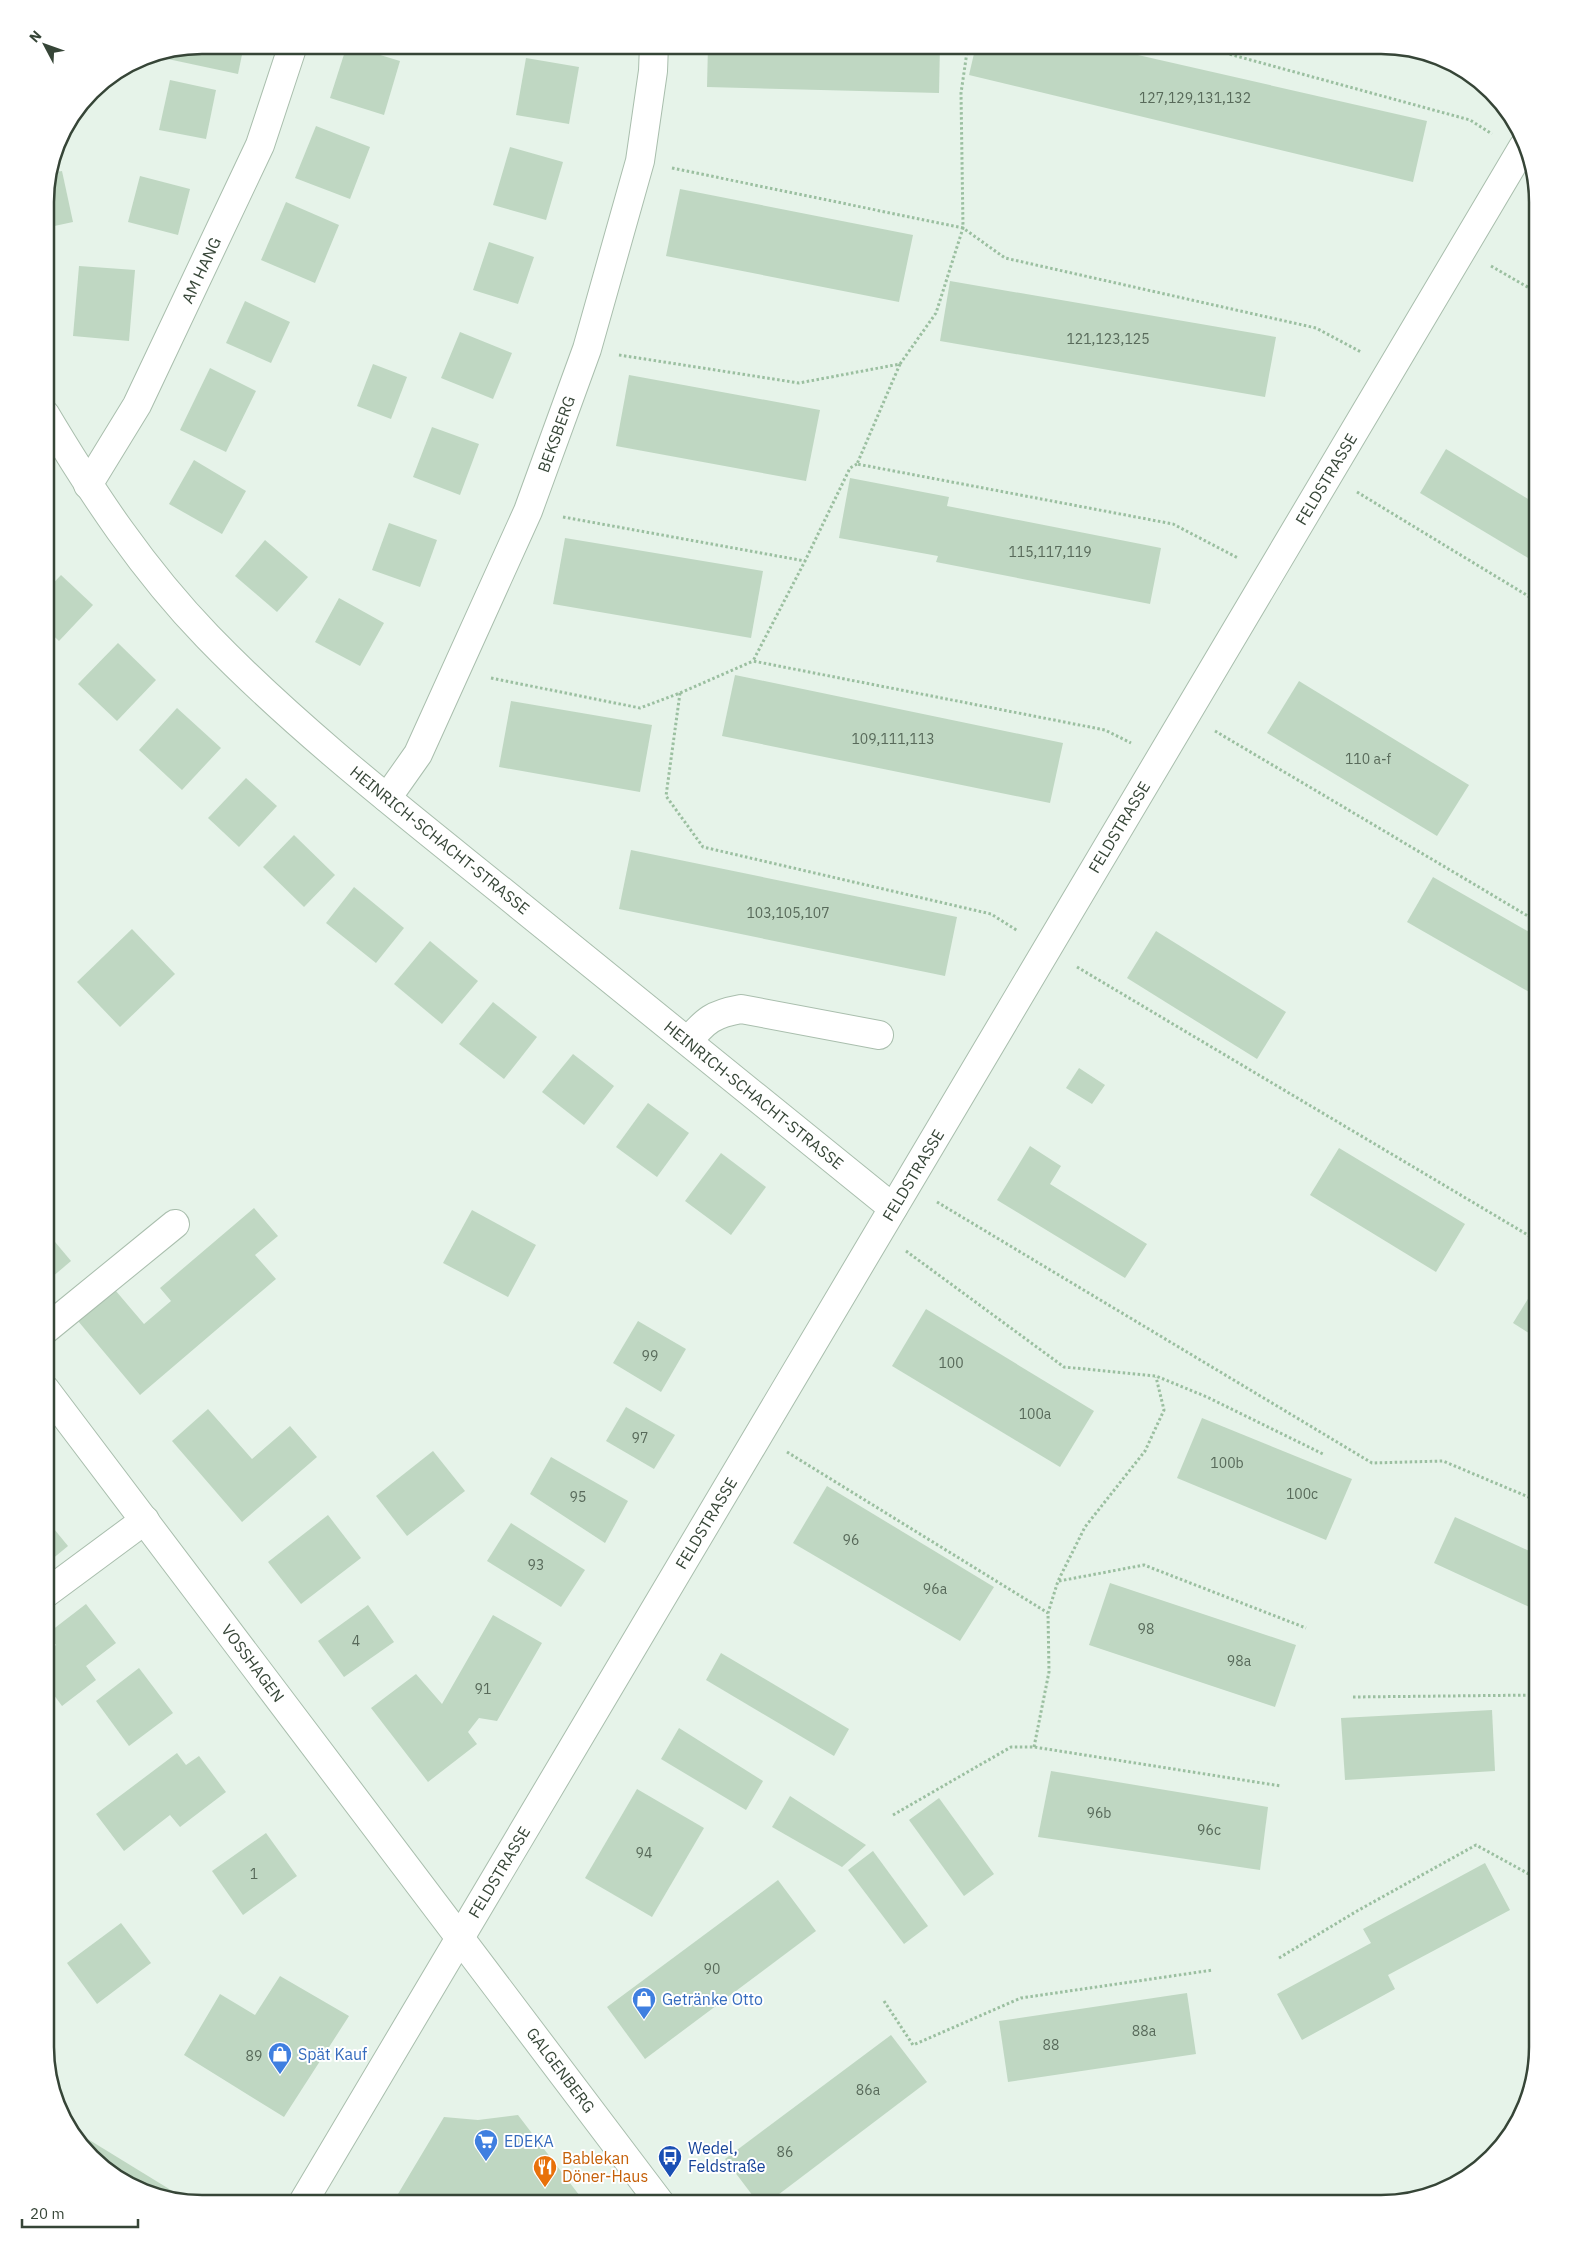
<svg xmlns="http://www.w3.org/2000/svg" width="1583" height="2249" font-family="'IBM Plex Sans',sans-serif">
<rect width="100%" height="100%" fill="#e6f3e9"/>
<g fill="#bfd7c2">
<polygon points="201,45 244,45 238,74 149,55"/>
<polygon points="347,45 400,61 384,115 330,98"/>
<polygon points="708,45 940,45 939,93 707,87"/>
<polygon points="976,45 1094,45 1427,121 1413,182 969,75"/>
<polygon points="526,58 579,67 569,124 516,115"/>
<polygon points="170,80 216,90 206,139 159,130"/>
<polygon points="316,126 370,147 350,199 295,178"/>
<polygon points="510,147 563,162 546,220 493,205"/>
<polygon points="62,171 73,222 45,228 45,191 50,173"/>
<polygon points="140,176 190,189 178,235 128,222"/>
<polygon points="680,189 913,235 899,302 666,256"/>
<polygon points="286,202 339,225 315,283 261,260"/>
<polygon points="489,242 534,257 518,304 473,290"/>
<polygon points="79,266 135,270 129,341 73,336"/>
<polygon points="950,281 1276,337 1265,397 940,341"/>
<polygon points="245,301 290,322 271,363 226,343"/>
<polygon points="460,332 512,353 493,399 441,378"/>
<polygon points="373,364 407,377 391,419 357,406"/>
<polygon points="210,368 256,391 226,452 180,430"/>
<polygon points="629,375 820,410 806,481 616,446"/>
<polygon points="432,427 479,444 460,495 413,477"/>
<polygon points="1446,449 1538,505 1538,564 1420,493"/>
<polygon points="194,460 246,491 222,534 169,504"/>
<polygon points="850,478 949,497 947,506 1161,548 1150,604 936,562 938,556 839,538"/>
<polygon points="389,523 437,540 420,587 372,570"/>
<polygon points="565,538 763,571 751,638 553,604"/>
<polygon points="265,540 308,577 277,612 235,576"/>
<polygon points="61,575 93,605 59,641 45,628 45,592"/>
<polygon points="339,598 384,623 360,666 315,642"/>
<polygon points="118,643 156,680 117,721 78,684"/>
<polygon points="735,675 1063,743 1050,803 722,736"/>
<polygon points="1299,681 1469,785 1437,836 1267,733"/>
<polygon points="511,701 652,725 640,792 499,767"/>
<polygon points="177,708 221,748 182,790 139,750"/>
<polygon points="246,778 277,806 239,847 208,818"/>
<polygon points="294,835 335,875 304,907 263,867"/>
<polygon points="631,850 957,917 945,976 619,909"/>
<polygon points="1433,877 1538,937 1538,997 1407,922"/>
<polygon points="354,887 404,928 376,963 326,923"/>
<polygon points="132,929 175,974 120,1027 77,982"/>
<polygon points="1156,931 1286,1012 1257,1059 1127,978"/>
<polygon points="430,941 478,981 442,1024 394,984"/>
<polygon points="493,1002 537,1037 504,1079 459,1044"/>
<polygon points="573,1054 614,1086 584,1125 542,1092"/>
<polygon points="1079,1068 1105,1085 1092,1104 1066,1088"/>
<polygon points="648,1103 689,1133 657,1177 616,1147"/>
<polygon points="1030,1146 1061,1166 1050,1184 1147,1244 1125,1278 997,1200"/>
<polygon points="1339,1148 1465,1224 1436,1272 1310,1195"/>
<polygon points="721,1153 766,1187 731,1235 685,1201"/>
<polygon points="254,1208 278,1236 255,1255 276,1279 140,1395 73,1315 110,1284 144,1324 171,1301 160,1288"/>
<polygon points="472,1210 536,1245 508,1297 443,1263"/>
<polygon points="45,1230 71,1261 45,1283"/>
<polygon points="1536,1286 1538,1287 1538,1339 1513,1323"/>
<polygon points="926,1309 1094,1411 1060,1467 892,1366"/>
<polygon points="638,1321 686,1349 661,1392 613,1363"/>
<polygon points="626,1407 675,1435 654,1469 606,1441"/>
<polygon points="208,1409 252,1459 290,1426 317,1457 242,1522 172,1441"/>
<polygon points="1202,1418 1352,1479 1326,1540 1177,1478"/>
<polygon points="433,1451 465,1491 407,1536 376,1496"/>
<polygon points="551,1457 628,1501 605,1543 530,1494"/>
<polygon points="827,1486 994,1587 960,1641 793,1543"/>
<polygon points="328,1515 361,1558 301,1604 268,1562"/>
<polygon points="1455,1517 1538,1555 1538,1611 1434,1563"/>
<polygon points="45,1518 68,1546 45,1565"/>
<polygon points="511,1523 585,1570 561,1607 487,1561"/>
<polygon points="1110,1583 1296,1645 1275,1707 1089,1645"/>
<polygon points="86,1604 116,1643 86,1666 96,1680 62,1706 45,1683 45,1653 56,1645 47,1634"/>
<polygon points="368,1605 394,1642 344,1677 318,1641"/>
<polygon points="493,1615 542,1643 497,1721 479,1718 468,1732 477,1744 428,1782 371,1708 416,1674 442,1704"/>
<polygon points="721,1653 849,1729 834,1756 706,1680"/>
<polygon points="139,1668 173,1713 129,1746 96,1701"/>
<polygon points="1492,1710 1495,1771 1345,1780 1341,1718"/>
<polygon points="679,1728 763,1781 746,1810 661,1759"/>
<polygon points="177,1753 186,1765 199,1756 226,1792 180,1827 170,1815 124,1851 96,1814"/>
<polygon points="1051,1771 1268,1807 1260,1870 1038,1837"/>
<polygon points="637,1789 704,1828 652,1917 585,1878"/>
<polygon points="790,1796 866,1845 842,1867 772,1827"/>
<polygon points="939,1798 994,1874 964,1896 909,1820"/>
<polygon points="266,1833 297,1876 243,1915 212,1871"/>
<polygon points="873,1851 928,1926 904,1944 848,1870"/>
<polygon points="1485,1863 1510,1910 1388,1975 1395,1989 1302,2040 1277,1994 1371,1943 1363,1929"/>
<polygon points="778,1880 816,1931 645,2059 607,2007"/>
<polygon points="121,1923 151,1963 97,2004 67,1963"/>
<polygon points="280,1976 349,2016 284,2117 184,2055 220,1994 255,2015"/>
<polygon points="1187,1993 1196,2054 1008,2082 999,2021"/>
<polygon points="891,2035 927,2082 766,2204 759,2204 725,2159"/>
<polygon points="518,2115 586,2204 392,2204 444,2117 478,2120"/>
<polygon points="73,2130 192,2203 192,2204 123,2183 72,2132"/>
</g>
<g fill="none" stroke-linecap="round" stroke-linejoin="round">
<g stroke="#a9bead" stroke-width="30">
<g id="minor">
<path d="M45,414C92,493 143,570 208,637C303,735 413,819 519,905C644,1006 769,1107 893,1208"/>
<polyline points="88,485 137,405 260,145 293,45"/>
<polyline points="387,798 418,754 528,511 587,349 640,161 653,71 654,45"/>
<path d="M688,1041C706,1020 713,1014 741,1009L879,1035"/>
<polyline points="45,1330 175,1224"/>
<polyline points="45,1389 661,2204"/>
<polyline points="45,1594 145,1520"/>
<polyline points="302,2204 1523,147"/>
</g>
</g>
<g stroke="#9bbfa0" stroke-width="3" stroke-dasharray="2.5 2.5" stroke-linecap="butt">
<polyline points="1196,45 1470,120 1492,134"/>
<polyline points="672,168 963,228 1005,258 1316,328 1361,352"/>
<polyline points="1491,266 1538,293"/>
<polyline points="619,355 799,383 900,364 857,464 1173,524 1238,558"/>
<polyline points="900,364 936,313 963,228 961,93 968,45"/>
<polyline points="857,464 850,468 805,561 753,661 1105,730 1131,743"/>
<polyline points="1357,492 1538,602"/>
<polyline points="563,517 805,561"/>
<polyline points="491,678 640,708 680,693 753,661"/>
<polyline points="680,693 666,796 703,847 991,914 1018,931"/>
<polyline points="1215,731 1538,922"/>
<polyline points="1077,967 1538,1241"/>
<polyline points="937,1202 1372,1463 1443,1461 1538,1501"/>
<polyline points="906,1251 1064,1367 1156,1376 1207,1397 1323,1454"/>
<polyline points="787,1452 1048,1613"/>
<polyline points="1059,1581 1144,1565 1306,1628"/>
<polyline points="1353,1697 1538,1695"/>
<polyline points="1034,1747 1049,1672 1048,1613 1058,1581 1085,1527 1145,1451 1164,1410 1156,1377"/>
<polyline points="893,1815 1011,1747 1034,1747 1281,1786"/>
<polyline points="1279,1958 1357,1911 1476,1845 1538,1879"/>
<polyline points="884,2001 913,2045 1021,1998 1213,1970"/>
</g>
<use href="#minor" stroke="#fff" stroke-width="28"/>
</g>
<defs>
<g id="shop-pin" transform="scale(1.25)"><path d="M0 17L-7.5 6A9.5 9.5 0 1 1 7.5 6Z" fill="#3f7fe0" stroke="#fff"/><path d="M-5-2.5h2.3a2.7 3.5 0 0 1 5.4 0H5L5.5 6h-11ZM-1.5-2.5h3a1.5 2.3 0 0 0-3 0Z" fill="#fff"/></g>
<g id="supermarket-pin" transform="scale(1.25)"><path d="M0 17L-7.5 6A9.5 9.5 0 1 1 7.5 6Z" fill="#3f7fe0" stroke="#fff"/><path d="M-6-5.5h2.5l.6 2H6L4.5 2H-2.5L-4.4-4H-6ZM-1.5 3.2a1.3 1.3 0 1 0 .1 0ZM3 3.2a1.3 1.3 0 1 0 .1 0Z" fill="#fff"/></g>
<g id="bus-pin" transform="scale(1.25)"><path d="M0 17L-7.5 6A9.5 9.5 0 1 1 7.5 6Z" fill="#1a4fb4" stroke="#fff"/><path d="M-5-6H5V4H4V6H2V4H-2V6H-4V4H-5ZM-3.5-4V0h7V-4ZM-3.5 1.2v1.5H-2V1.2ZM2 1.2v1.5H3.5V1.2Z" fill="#fff"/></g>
<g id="restaurant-pin" transform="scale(1.25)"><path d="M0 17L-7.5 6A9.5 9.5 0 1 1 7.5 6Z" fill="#e8710a" stroke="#fff"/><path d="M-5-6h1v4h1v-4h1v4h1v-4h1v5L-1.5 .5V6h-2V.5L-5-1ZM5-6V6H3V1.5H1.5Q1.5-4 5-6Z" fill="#fff"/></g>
</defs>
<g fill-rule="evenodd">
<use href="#shop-pin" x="644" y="1999"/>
<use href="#shop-pin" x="280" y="2054"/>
<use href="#supermarket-pin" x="486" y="2141"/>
<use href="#bus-pin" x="670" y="2157"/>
<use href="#restaurant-pin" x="545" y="2167"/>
</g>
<g text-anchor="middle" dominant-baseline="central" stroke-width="4" stroke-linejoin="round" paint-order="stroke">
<g font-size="14" fill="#586a5a">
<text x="1195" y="98">127,129,131,132</text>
<text x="1108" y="339">121,123,125</text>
<text x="1050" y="552">115,117,119</text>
<text x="893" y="739">109,111,113</text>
<text x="1368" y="759">110 a-f</text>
<text x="788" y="913">103,105,107</text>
<text x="650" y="1356">99</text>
<text x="951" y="1363">100</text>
<text x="1035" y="1414">100a</text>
<text x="640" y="1438">97</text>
<text x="1227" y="1463">100b</text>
<text x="1302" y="1494">100c</text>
<text x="578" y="1497">95</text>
<text x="851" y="1540">96</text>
<text x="536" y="1565">93</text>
<text x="935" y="1589">96a</text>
<text x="1146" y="1629">98</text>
<text x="356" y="1641">4</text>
<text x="1239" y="1661">98a</text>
<text x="483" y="1689">91</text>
<text x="1099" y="1813">96b</text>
<text x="1209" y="1830">96c</text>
<text x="644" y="1853">94</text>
<text x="254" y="1874">1</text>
<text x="712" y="1969">90</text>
<text x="1144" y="2031">88a</text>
<text x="1051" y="2045">88</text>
<text x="254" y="2056">89</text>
<text x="868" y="2090">86a</text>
<text x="785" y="2152">86</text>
</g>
<g font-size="16" fill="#364537" stroke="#fff">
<text transform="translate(201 270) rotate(-65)">AM HANG</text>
<text transform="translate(556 434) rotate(-70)">BEKSBERG</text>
<text transform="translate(1326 479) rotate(-59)">FELDSTRASSE</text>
<text transform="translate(1119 827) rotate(-59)">FELDSTRASSE</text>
<text transform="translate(440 840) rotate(39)">HEINRICH-SCHACHT-STRASSE</text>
<text transform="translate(754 1095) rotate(39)">HEINRICH-SCHACHT-STRASSE</text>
<text transform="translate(913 1175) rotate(-59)">FELDSTRASSE</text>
<text transform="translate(706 1523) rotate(-59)">FELDSTRASSE</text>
<text transform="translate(253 1663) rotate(53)">VOSSHAGEN</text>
<text transform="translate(499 1872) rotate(-59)">FELDSTRASSE</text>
<text transform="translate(561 2070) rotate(53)">GALGENBERG</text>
</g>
<g font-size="16" fill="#366cbe" stroke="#fff" text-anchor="start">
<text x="662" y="1999">Getränke Otto</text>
<text x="298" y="2054">Spät Kauf</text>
<text x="504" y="2141">EDEKA</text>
</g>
<g font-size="16" fill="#164399" stroke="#fff" text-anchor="start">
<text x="688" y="2148">Wedel,<tspan x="688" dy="18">Feldstraße</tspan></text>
</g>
<g font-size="16" fill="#c56008" stroke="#fff" text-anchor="start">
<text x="562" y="2158">Bablekan<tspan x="562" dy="18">Döner-Haus</tspan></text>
</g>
</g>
<path d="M0 0H1583V2249H0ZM202 54H1381A148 148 0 0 1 1529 202V2047A148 148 0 0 1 1381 2195H202A148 148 0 0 1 54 2047V202A148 148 0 0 1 202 54Z" fill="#fff" fill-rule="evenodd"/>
<path fill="none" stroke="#364537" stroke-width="2.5" d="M202 54H1381A148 148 0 0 1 1529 202V2047A148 148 0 0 1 1381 2195H202A148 148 0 0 1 54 2047V202A148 148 0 0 1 202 54Z"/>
<g transform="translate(45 45) rotate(311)" stroke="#ffffff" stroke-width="4" paint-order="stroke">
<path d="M0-4L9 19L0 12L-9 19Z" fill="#364537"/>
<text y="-8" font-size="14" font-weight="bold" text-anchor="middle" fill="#364537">N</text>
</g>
<path d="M22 2219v8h116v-8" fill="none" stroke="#364537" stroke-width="2.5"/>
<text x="30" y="2219" font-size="15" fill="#364537" stroke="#ffffff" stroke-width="4" paint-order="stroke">20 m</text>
</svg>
